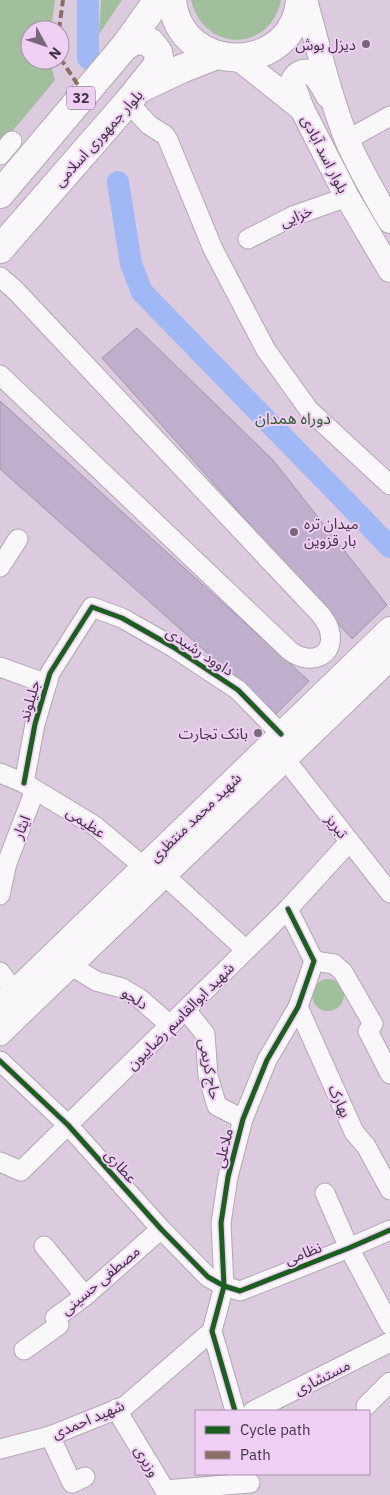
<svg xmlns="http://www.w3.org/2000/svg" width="390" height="1495" font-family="'IBM Plex Sans','Noto Sans Arabic',sans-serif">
<rect width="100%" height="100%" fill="#dccadf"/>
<g fill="#a1be9d">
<polygon points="0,0 55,0 51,30 30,30 30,60 49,60 55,80 0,146"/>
<polygon points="101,0 122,0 99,34"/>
<path d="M191,0H281C270,53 204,53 191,0Z"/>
<circle cx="328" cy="995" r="16"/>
</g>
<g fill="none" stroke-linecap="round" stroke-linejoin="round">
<g stroke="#a0b8f5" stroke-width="22">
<polyline points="88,0 88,58"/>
<polyline points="118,182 131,264 142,292 390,547"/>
</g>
</g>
<g fill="#bfafcc" stroke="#a095a6">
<polygon points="137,328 273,460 387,605 352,639 102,358"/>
<polygon points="0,401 309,681 276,714 0,469"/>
</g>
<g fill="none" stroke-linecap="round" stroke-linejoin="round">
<g stroke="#b4a6b6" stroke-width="21">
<g id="minor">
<polyline points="128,102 149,125 165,135 168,140 213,249 266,350 309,410 390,485"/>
<polyline points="347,140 390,116"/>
<polyline points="0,155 12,141"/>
<polyline points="248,239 293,216 347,197"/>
<path d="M0,277L16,291L321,615C324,620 328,624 329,629C337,657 310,666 290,651L0,375"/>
<polyline points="0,567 18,539"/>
<polyline points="0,667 47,684"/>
<polyline points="285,759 390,893"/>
<polyline points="0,773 24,783 95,826 144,867"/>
<polyline points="24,783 35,724 50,673 92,607 122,618 173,647 238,690 281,734"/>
<polyline points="164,875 246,950"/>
<polyline points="0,895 7,863 35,790"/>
<polyline points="314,961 334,964 343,972 373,1024 368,1031 390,1074"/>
<polyline points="70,965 96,981 122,988 139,998 170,1025"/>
<polyline points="0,972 15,992"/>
<polyline points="298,1007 354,1132 366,1146 390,1190"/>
<polyline points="186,1010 205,1034 208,1076 217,1106 243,1119"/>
<polyline points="0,1061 68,1125 161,1229 208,1277 224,1286 240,1291 349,1248 390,1230"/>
<polyline points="0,1162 21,1171 288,909 349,842"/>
<polyline points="325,1193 349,1248 390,1325"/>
<polyline points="44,1246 85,1296"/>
<polyline points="24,1350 59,1325 55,1318 85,1296 161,1229"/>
<polyline points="366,1406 390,1382"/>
<polyline points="116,1409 165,1490 250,1483"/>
<polyline points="235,1411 212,1331 224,1286 221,1223 228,1177 243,1119 267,1060 298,1007 314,961 288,909"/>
<polyline points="253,1411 390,1342"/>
<polyline points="50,1436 72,1483 85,1477"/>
<polyline points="0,1449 50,1436 125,1406 212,1331"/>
</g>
</g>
<g stroke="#b4a6b6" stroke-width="26">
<g id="major">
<path d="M305,0C318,46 329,95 347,140C359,168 375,195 390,221"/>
<polyline points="238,58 302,109 347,197 390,270"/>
<path d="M302,109L292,82C294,78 296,75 300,73C314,66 323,87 328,96"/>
<polyline points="0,1006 390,629"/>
<polyline points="0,1033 390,658"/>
</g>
</g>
<g stroke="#b4a6b6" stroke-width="30">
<g id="highway">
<path d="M172,0C180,77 294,76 300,0"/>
<polyline points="141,88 181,69 217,55"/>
<polyline points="0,194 125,46 158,0"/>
<polyline points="0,249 128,102 157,66 159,57 158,52 150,42 136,40 125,46"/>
</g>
</g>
<use href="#minor" stroke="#faf7fa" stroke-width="19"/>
<use href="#major" stroke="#faf7fa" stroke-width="24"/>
<use href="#highway" stroke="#faf7fa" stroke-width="28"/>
<g stroke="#8d6e63" stroke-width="4" stroke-dasharray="8 4" stroke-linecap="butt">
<polyline points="59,30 63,0"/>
<polyline points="60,58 84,94"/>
</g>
<g stroke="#efcff4" stroke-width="8">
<g id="cycleway">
<polyline points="24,783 35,724 50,673 92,607 122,618 173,647 238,690 281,734"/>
<polyline points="0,1061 68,1125 161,1229 208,1277 224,1286 240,1291 349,1248 390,1230"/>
<polyline points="235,1411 212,1331 224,1286 221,1223 228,1177 243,1119 267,1060 298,1007 314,961 288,909"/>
</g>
</g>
<use href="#cycleway" stroke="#1b5e20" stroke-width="5"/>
</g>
<g fill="#77687a" stroke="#efcff4" stroke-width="2">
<circle cx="366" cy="44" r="5"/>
<circle cx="294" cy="532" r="5"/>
<circle cx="258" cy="733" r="5"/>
</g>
<g text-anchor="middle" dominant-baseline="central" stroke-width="4" stroke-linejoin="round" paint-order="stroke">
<rect fill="#efcff4" stroke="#756278" stroke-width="1" x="67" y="86.5" width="28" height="23" rx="4"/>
<g font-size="14" font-weight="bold" fill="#413443">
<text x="81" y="98">32</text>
</g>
<g font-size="15" fill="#413443" stroke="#efcff4" text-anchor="end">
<text x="356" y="44">دیزل بوش</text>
<text x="304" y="523" text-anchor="start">میدان تره<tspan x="304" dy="17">بار قزوین</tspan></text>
<text x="248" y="733">بانک تجارت</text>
</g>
<g font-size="15" fill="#413443" stroke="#efcff4">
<text transform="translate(98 138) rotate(-48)">بلوار جمهوری اسلامی</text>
<text transform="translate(325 154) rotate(63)">بلوار اسد آبادی</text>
<text transform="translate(296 216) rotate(-23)">خزایی</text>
<text transform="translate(200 651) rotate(33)">داوود رشیدی</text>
<text transform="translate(29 701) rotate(-74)">جلیلوند</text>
<text transform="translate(195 817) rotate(-44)">شهید محمد منتظری</text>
<text transform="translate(86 822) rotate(34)">عظیمی</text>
<text transform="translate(337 826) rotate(52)">تبریز</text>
<text transform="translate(21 827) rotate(-68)">ایثار</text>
<text transform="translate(135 998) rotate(33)">دلجو</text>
<text transform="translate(180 1016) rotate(-45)">شهید ابوالقاسم رضاییون</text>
<text transform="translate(210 1069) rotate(79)">حاج کریمی</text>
<text transform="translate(340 1101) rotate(66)">بهارک</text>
<text transform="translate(223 1148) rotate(-76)">ملاعلی</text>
<text transform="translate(121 1166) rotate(48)">عطاری</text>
<text transform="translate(303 1253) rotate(-21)">نظامی</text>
<text transform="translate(100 1280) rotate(-40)">مصطفی حسینی</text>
<text transform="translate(322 1377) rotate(-27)">مستشاری</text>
<text transform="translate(88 1419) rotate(-23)">شهید احمدی</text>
<text transform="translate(147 1461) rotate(59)">وزیری</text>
</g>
<g font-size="16" fill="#2e5f28" stroke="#efcff4">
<text x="293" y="418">دوراه همدان</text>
</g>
</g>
<rect x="195" y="1410" width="175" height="65" fill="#efcff4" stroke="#a991ad"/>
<rect x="205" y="1426" width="25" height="8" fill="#1b5e20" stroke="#a991ad"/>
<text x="240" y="1435" font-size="15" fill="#413443">Cycle path</text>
<rect x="205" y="1451" width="25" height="8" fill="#8d6e63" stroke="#a991ad"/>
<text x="240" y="1460" font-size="15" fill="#413443">Path</text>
<g transform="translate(45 45) rotate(130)"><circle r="24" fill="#efcff4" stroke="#a991ad"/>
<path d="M0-4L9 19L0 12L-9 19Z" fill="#77687a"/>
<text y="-8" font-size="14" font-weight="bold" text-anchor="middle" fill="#413443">N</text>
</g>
</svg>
